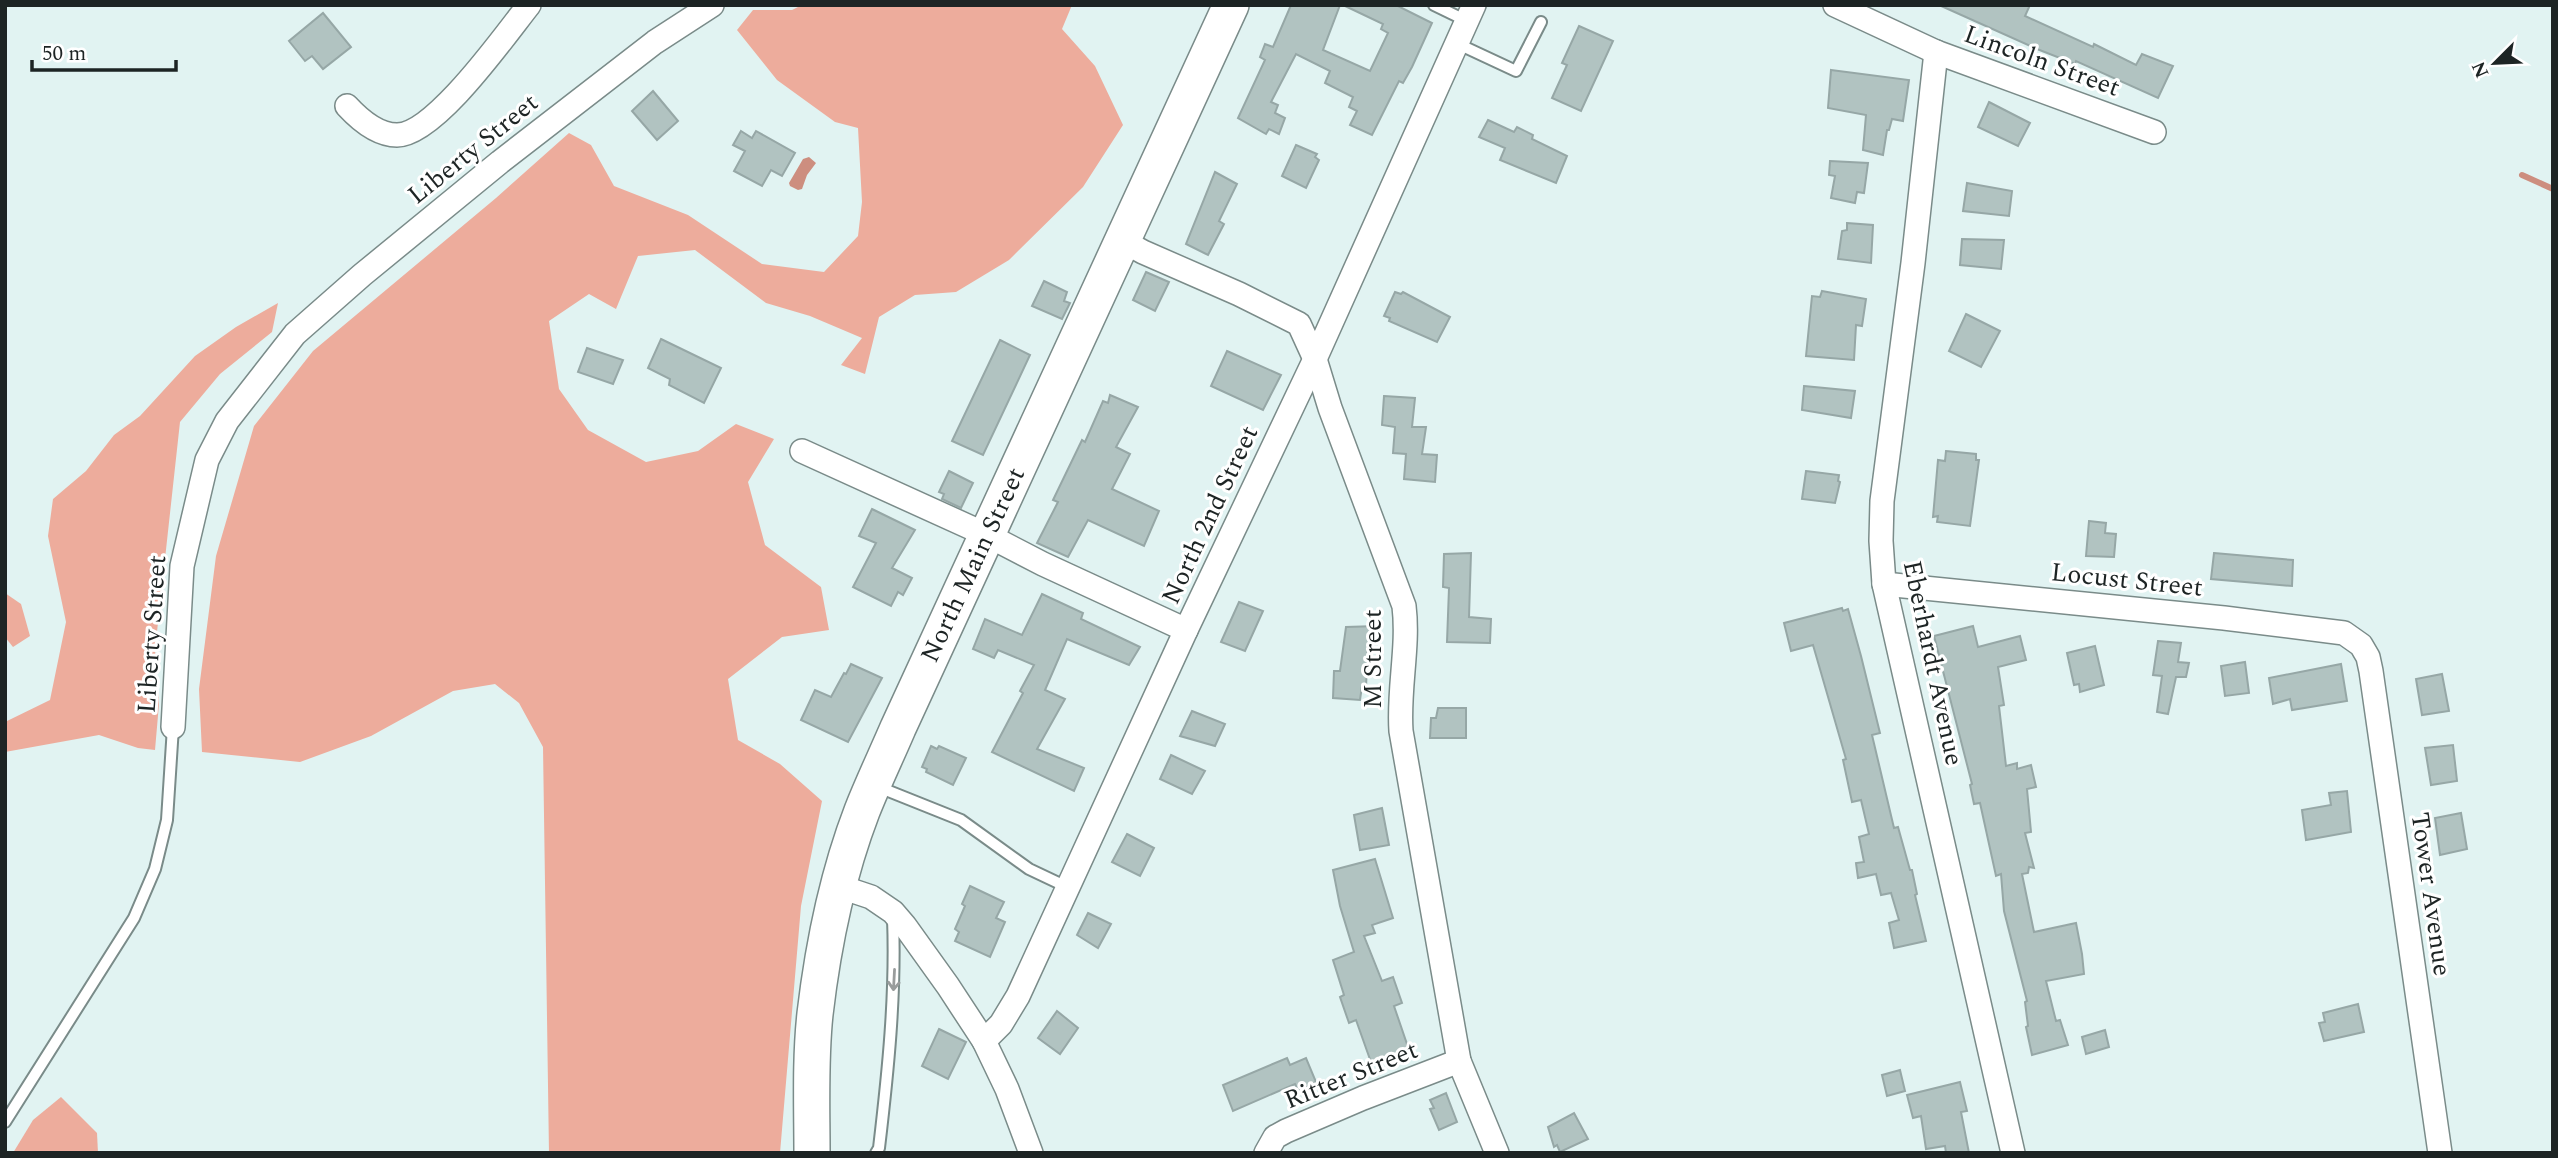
<svg xmlns="http://www.w3.org/2000/svg" width="2558" height="1158" font-family="Spectral,serif">
<rect width="100%" height="100%" fill="#e1f3f2"/>
<g fill="#edac9c">
<polygon points="802,5 1072,5 1062,29 1095,66 1123,125 1083,187 1009,260 956,292 915,295 879,317 865,374 841,365 862,338 810,316 766,303 695,250 638,256 616,309 589,294 549,321 559,389 588,430 646,462 698,451 736,424 774,439 748,482 765,545 821,587 829,630 782,637 728,679 738,740 780,764 822,801 801,906 780,1153 549,1153 543,747 519,703 495,684 453,691 371,736 300,762 202,752 199,689 216,556 254,426 313,351 496,198 569,133 591,145 614,186 688,215 762,264 824,272 858,236 862,202 858,128 835,122 777,80 737,30 753,10 792,10"/>
<polygon points="278,303 272,332 220,374 180,422 155,650 159,704 155,750 138,748 99,735 5,752 5,722 50,700 66,622 48,536 53,499 86,471 114,435 140,416 195,356 236,327"/>
<polygon points="5,593 21,604 30,636 13,647 5,637"/>
<polygon points="61,1097 97,1133 98,1153 13,1153 33,1120"/>
</g>
<polygon fill="#cd8e7f" points="809,157 816,163 807,175 802,189 798,190 790,186 789,183 803,159"/>
<g fill="none" stroke-linecap="round" stroke-linejoin="round">
<polyline stroke="#cd8e7f" stroke-width="6" points="2522,175 2553,189"/>
</g>
<g fill="#b1c3c1" stroke="#96a7a6" stroke-width="2">
<polygon points="1291,5 1340,5 1323,50 1370,71 1388,33 1381,29 1383,24 1343,5 1396,5 1432,23 1412,67 1403,83 1399,81 1372,135 1350,125 1357,111 1349,107 1353,97 1325,83 1330,71 1296,54 1271,102 1278,105 1275,113 1285,118 1279,134 1269,129 1266,134 1238,118 1265,60 1260,57 1265,44 1273,47"/>
<polygon points="1939,5 2030,5 2025,16 2093,47 2094,44 2136,65 2142,54 2173,66 2158,98 2076,61 2075,64 2037,49"/>
<polygon points="323,13 351,47 323,69 312,56 305,61 289,41"/>
<polygon points="1579,26 1613,41 1581,111 1552,98 1567,65 1562,63"/>
<polygon points="1831,70 1909,80 1903,121 1892,119 1889,130 1887,130 1883,155 1863,150 1866,115 1828,108"/>
<polygon points="653,91 678,121 657,140 632,111"/>
<polygon points="1989,102 2030,123 2018,146 1978,127"/>
<polygon points="1488,120 1514,132 1517,127 1533,135 1532,139 1567,156 1556,183 1500,160 1505,148 1479,137"/>
<polygon points="741,131 752,138 756,131 795,153 782,176 771,170 762,186 734,171 745,151 733,145"/>
<polygon points="1296,145 1317,154 1315,157 1319,160 1306,188 1282,176"/>
<polygon points="1830,161 1868,163 1864,193 1857,192 1855,203 1831,198 1835,176 1829,175"/>
<polygon points="1215,172 1237,184 1219,221 1224,224 1208,255 1186,244"/>
<polygon points="1967,183 2012,191 2009,216 1963,211"/>
<polygon points="1847,223 1873,225 1871,263 1838,259 1842,231 1847,230"/>
<polygon points="1962,239 2004,240 2001,269 1960,265"/>
<polygon points="1146,272 1169,282 1155,311 1133,300"/>
<polygon points="1044,281 1067,292 1064,301 1070,303 1062,319 1032,306"/>
<polygon points="1822,291 1866,299 1862,326 1856,325 1854,360 1806,356 1812,296 1820,297"/>
<polygon points="1395,292 1401,294 1403,292 1450,317 1437,342 1389,321 1390,318 1384,316"/>
<polygon points="1966,314 2000,331 1981,367 1949,351"/>
<polygon points="661,339 721,368 704,403 669,385 670,379 648,368"/>
<polygon points="1000,340 1030,355 983,455 952,441"/>
<polygon points="587,348 623,360 613,384 578,372"/>
<polygon points="1227,351 1281,375 1263,410 1211,386"/>
<polygon points="1804,386 1855,391 1851,418 1802,410"/>
<polygon points="1110,395 1138,407 1116,447 1130,454 1112,489 1159,511 1144,546 1088,520 1068,557 1037,543 1058,502 1053,500 1082,440 1085,442 1103,401 1108,403"/>
<polygon points="1384,396 1415,398 1412,427 1426,427 1422,454 1437,455 1435,482 1404,479 1406,454 1393,453 1395,427 1382,425"/>
<polygon points="1946,451 1976,454 1976,460 1979,460 1970,526 1937,522 1938,516 1933,517 1938,460 1945,461"/>
<polygon points="949,471 973,483 961,508 942,499 944,494 939,492"/>
<polygon points="1806,471 1839,475 1838,481 1840,482 1835,503 1802,499"/>
<polygon points="872,509 915,530 892,568 912,578 903,595 898,592 891,606 853,587 876,543 859,536"/>
<polygon points="2089,521 2106,523 2105,533 2116,534 2114,557 2086,556"/>
<polygon points="1471,553 1469,617 1491,619 1490,643 1447,642 1449,588 1443,587 1444,554"/>
<polygon points="2214,553 2293,560 2292,586 2211,579"/>
<polygon points="1042,594 1083,613 1081,619 1140,647 1129,665 1067,639 1045,690 1065,699 1037,749 1084,768 1074,791 992,752 1023,693 1020,691 1034,665 998,650 994,658 973,649 985,619 1022,635"/>
<polygon points="1239,602 1263,611 1245,651 1221,642"/>
<polygon points="1842,608 1843,611 1848,609 1861,656 1880,733 1872,735 1894,828 1898,827 1910,870 1912,870 1917,894 1915,895 1926,941 1894,948 1889,923 1899,920 1891,893 1881,895 1876,874 1858,878 1856,863 1864,862 1859,837 1869,834 1861,800 1852,802 1843,760 1846,759 1813,645 1791,651 1784,623"/>
<polygon points="1377,626 1377,642 1368,643 1366,687 1362,686 1360,700 1333,698 1334,671 1340,671 1346,627"/>
<polygon points="1973,626 1978,647 2020,636 2026,660 1998,667 2004,705 1999,706 2006,766 2017,763 2017,769 2031,765 2036,787 2027,789 2031,832 2025,833 2034,868 2029,867 2028,873 2022,874 2034,932 2076,923 2082,954 2084,974 2046,981 2056,1021 2060,1020 2068,1045 2032,1055 2026,1027 2028,1026 2025,1002 2027,1001 2004,911 2001,874 1996,876 1980,803 1974,804 1970,785 1972,784 1934,636"/>
<polygon points="2158,641 2181,643 2178,662 2189,663 2186,677 2176,677 2168,714 2157,712 2162,676 2153,675"/>
<polygon points="2095,646 2104,685 2080,692 2079,684 2074,685 2067,653"/>
<polygon points="2245,662 2249,693 2225,696 2221,666"/>
<polygon points="851,664 882,678 848,742 801,720 815,690 831,697 844,673 846,674"/>
<polygon points="2341,664 2347,701 2292,710 2290,699 2273,704 2269,678"/>
<polygon points="2442,674 2449,711 2422,715 2416,679"/>
<polygon points="1438,708 1466,708 1466,738 1430,738 1431,718 1436,718"/>
<polygon points="1192,711 1225,724 1215,746 1180,736"/>
<polygon points="2453,745 2457,781 2431,785 2425,748"/>
<polygon points="931,746 937,749 939,746 966,758 953,785 926,772 927,769 922,767"/>
<polygon points="1171,755 1205,771 1192,794 1160,779"/>
<polygon points="2347,791 2351,832 2306,840 2302,810 2331,805 2329,793"/>
<polygon points="1382,808 1389,845 1360,850 1354,815"/>
<polygon points="2461,813 2467,849 2440,855 2435,818"/>
<polygon points="1127,834 1154,848 1140,876 1112,862"/>
<polygon points="1375,859 1393,918 1372,925 1375,933 1364,936 1382,981 1393,977 1402,1003 1394,1006 1409,1050 1372,1065 1356,1020 1349,1023 1340,997 1344,995 1333,960 1354,952 1340,906 1333,870"/>
<polygon points="970,886 1004,902 996,918 1005,922 990,957 955,941 959,932 955,929 965,906 962,904"/>
<polygon points="1088,913 1111,924 1098,948 1077,935"/>
<polygon points="2358,1004 2364,1032 2324,1041 2319,1023 2325,1022 2323,1013"/>
<polygon points="1057,1011 1078,1028 1060,1054 1038,1038"/>
<polygon points="939,1029 966,1042 948,1079 922,1066"/>
<polygon points="2105,1030 2109,1047 2086,1054 2082,1037"/>
<polygon points="1287,1058 1290,1065 1306,1058 1316,1082 1298,1091 1295,1084 1233,1111 1223,1085"/>
<polygon points="1900,1070 1905,1091 1887,1096 1882,1075"/>
<polygon points="1960,1082 1967,1111 1961,1112 1969,1153 1946,1153 1945,1146 1926,1149 1921,1116 1913,1118 1907,1095"/>
<polygon points="1446,1093 1457,1122 1439,1130 1430,1109 1434,1108 1430,1100"/>
<polygon points="1574,1113 1588,1139 1560,1152 1557,1145 1554,1147 1548,1127"/>
</g>
<g fill="none" stroke-linecap="round" stroke-linejoin="round">
<g stroke="#7a8b89" stroke-width="14">
<g id="lane">
<polyline points="1434,5 1467,21"/>
<polyline points="1456,43 1516,71 1541,22"/>
<polyline points="876,786 961,820 1029,869 1067,887"/>
<polyline points="5,1122 134,918 155,869 167,820 173,727"/>
<path d="M876,1153L879,1148C888,1072 896,995 893,918"/>
</g>
</g>
<g stroke="#7a8b89" stroke-width="26">
<g id="street">
<polyline points="1835,5 1936,52 2154,132"/>
<polyline points="1936,52 1913,263 1882,501 1881,541 1884,584 2013,1153"/>
<path d="M347,106C359,119 378,135 397,135C435,135 505,35 529,5"/>
<path d="M1123,241L1143,252L1239,294L1299,324L1315,359L1330,408L1404,606C1409,647 1398,689 1401,731L1459,1061L1497,1153"/>
<polyline points="802,451 987,535 1043,564 1186,630"/>
<polyline points="1884,584 2224,618 2344,633 2361,645 2368,657 2371,671 2440,1153"/>
<polyline points="173,727 182,566 207,460 227,421 295,334 362,275 500,162 655,42 712,5"/>
<polyline points="838,886 871,897 893,912 905,926 948,986 984,1041 1007,1089 1031,1153"/>
<polyline points="984,1041 1001,1024 1018,996 1186,630 1315,359 1474,5"/>
<polyline points="1266,1153 1275,1137 1286,1131 1363,1098 1459,1061"/>
</g>
</g>
<g stroke="#7a8b89" stroke-width="38">
<path id="primary" d="M812,1153C812,1107 810,1060 815,1014C823,946 837,876 862,811C873,783 886,756 898,728L1231,5"/>
</g>
<use href="#lane" stroke="#fff" stroke-width="10"/>
<use href="#street" stroke="#fff" stroke-width="23"/>
<use href="#primary" stroke="#fff" stroke-width="35"/>
</g>
<defs><path id="oneway-shaft" d="M-6 0H5M1.5-3L5.5 0L1.5 3" fill="none" stroke-width="1.6" stroke-linecap="round" stroke-linejoin="round" transform="scale(1.75)"/></defs>
<use stroke="#999c9c" href="#oneway-shaft" transform="translate(894 980) rotate(93)"/>
<g text-anchor="middle" dominant-baseline="central" stroke-width="6" stroke-linejoin="round" paint-order="stroke">
<g font-size="26" fill="#1d2424" stroke="#fff">
<text transform="translate(2042 61) rotate(20)">Lincoln Street</text>
<text transform="translate(473 149) rotate(-39)">Liberty Street</text>
<text transform="translate(1210 515) rotate(-65)">North 2nd Street</text>
<text transform="translate(973 565) rotate(-65)">North Main Street</text>
<text transform="translate(2127 580) rotate(6)">Locust Street</text>
<text transform="translate(152 634) rotate(-86)">Liberty Street</text>
<text transform="translate(1373 659) rotate(-90)">M Street</text>
<text transform="translate(1933 663) rotate(78)">Eberhardt Avenue</text>
<text transform="translate(2431 894) rotate(82)">Tower Avenue</text>
<text transform="translate(1351 1075) rotate(-22)">Ritter Street</text>
</g>
</g>
<rect width="2558" height="1158" fill="none" stroke="#1d2424" stroke-width="14"/>
<g transform="translate(2495 63) rotate(246)" stroke="#ffffff" stroke-width="5" paint-order="stroke">
<path d="M0-5L12 26L0 18L-12 26Z" fill="#1d2424"/>
<text y="-10" font-size="19" font-weight="bold" text-anchor="middle" fill="#1d2424">N</text>
</g>
<path d="M32 60v10h144v-10" fill="none" stroke="#1d2424" stroke-width="3.5"/>
<text x="42" y="60" font-size="21" fill="#1d2424" stroke="#ffffff" stroke-width="5" paint-order="stroke">50 m</text>
</svg>
